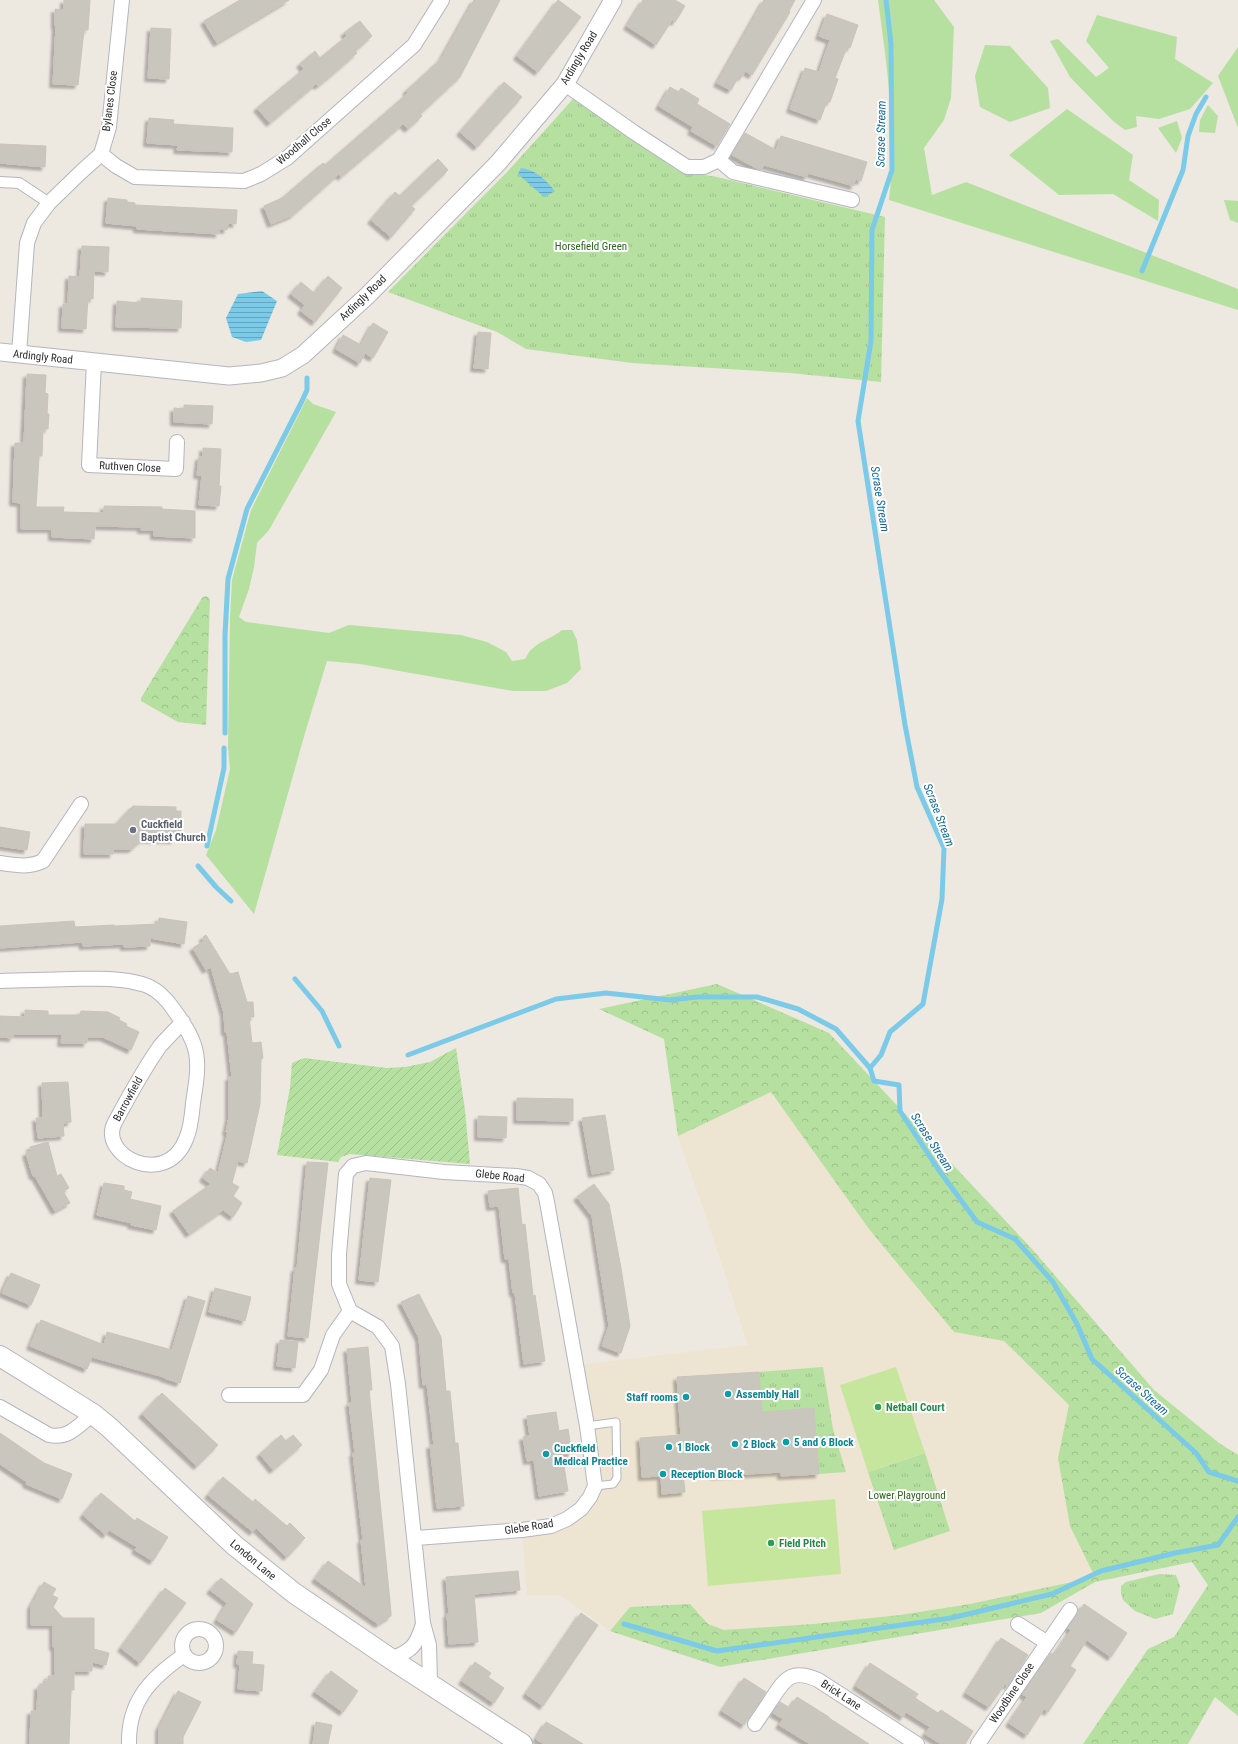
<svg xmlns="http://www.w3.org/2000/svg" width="1238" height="1744" font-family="'Roboto Condensed',sans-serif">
<defs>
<pattern id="forest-crowns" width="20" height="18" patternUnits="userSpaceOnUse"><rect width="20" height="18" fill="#b6e0a0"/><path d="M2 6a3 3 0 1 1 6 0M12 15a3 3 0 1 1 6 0" fill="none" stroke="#9dc08a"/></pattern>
<pattern id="park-tufts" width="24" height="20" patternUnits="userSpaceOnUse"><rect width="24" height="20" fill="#b6e0a0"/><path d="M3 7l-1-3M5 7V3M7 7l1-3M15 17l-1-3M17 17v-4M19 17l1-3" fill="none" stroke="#9dc08a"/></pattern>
<pattern id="garden-furrows" width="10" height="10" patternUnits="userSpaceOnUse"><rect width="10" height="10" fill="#b6e0a0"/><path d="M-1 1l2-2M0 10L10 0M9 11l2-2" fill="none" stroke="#9dc08a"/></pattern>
<pattern id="water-rules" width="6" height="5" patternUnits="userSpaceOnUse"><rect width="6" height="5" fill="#7acae8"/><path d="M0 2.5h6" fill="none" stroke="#64a4bc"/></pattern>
<filter id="shadow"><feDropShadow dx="-3.5" dy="3.5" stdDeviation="1" flood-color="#0004"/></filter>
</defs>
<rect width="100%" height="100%" fill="#ede8e0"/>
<polygon fill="#ede4d1" points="717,984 829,1033 1066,1324 1095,1577 970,1604 900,1615 813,1624 724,1630 708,1624 689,1604 630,1607 610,1631 560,1595 527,1595 522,1530 551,1526 590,1497 577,1365 748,1345 713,1237 678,1136 664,1039"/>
<g fill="#b6e0a0">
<path d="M878,0H934L954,27L951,98L944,120L924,148L932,195L966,182L1238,289V310L889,200C897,134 887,66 878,0Z"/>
<polygon points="1097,15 1177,37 1175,59 1213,83 1190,109 1159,119 1136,116 1137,127 1125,130 1113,121 1070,77 1050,41 1058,39 1096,77 1109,68 1086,41"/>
<polygon points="985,45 1010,46 1048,88 1050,108 1010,122 980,107 975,76"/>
<polygon points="1238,47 1238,128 1218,76"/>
<polygon points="1208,105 1218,116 1215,133 1199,132 1200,120"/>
<polygon points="1067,109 1133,155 1129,180 1159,200 1158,221 1113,194 1059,195 1009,155"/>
<polygon points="1177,121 1182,138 1176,153 1158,128"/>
<polygon points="1224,200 1238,201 1238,223 1230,220"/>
<path d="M307,398L313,404L336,412L269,530L257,543L254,567L249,589L239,617L246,622L329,633L349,625L461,635L487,642L506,652L512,661L525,659C527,656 529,651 532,649C541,640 553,638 562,630H572L577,640L581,669L567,683L546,691H513L360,664L327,661L305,733L254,914L206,855L216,830L230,769L228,748L230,618L232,580L251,510Z"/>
</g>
<g fill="url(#forest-crowns)">
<polygon points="206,596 210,599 206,725 178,722 141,701 141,698 202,598"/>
<polygon points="717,984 829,1033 1032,1249 1154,1390 1219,1443 1238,1455 1238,1716 1215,1697 1188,1744 1083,1744 1148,1649 1174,1637 1208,1585 1192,1562 1095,1582 1041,1613 720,1667 610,1631 630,1607 690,1604 708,1624 724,1630 813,1624 900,1615 970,1604 1095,1577 1070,1526 1058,1458 1069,1405 1004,1341 954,1332 869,1229 771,1092 678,1136 664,1039 599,1009"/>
</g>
<g fill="url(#park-tufts)">
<polygon points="573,99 678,171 717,177 885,217 881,382 790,373 632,363 526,349 497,332 388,292 507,172"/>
<polygon points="823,1367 833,1429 846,1472 819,1474 814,1408 762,1412 759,1372"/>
<polygon points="925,1453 950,1531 894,1550 868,1472"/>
<polygon points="1159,1574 1176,1575 1180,1586 1173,1614 1155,1619 1135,1611 1123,1600 1121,1593 1121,1586 1126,1582"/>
</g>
<polygon fill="url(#garden-furrows)" points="456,1048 465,1110 470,1164 350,1154 341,1157 338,1162 277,1155 290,1088 292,1063 304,1058 387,1068 405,1067 430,1062"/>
<g fill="#c7e69d">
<polygon points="896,1367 925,1453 868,1472 840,1385"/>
<polygon points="835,1499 841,1574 708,1586 702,1511"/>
</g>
<g fill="url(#water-rules)">
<path d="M521,168C536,170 545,179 555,191L544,197L518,174Z"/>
<polygon points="262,291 277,301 261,340 246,342 232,337 226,318 238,294"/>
</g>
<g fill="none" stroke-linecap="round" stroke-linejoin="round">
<g stroke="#7acae8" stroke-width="5">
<polyline points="886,0 891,44 892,170 872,230 871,341 858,421 905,725 917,787 944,848 942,899 923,1004 890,1032 881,1055 870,1068 874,1081 899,1085 900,1111 938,1169 977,1222 1015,1239 1053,1282 1077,1324 1092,1359 1196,1453 1209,1472 1238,1481"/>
<polyline points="1142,271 1183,170 1188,136 1196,114 1206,97"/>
<polyline points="225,733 225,635 228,579 247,509 302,401 307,390 307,378"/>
<polyline points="207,846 224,768 224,748"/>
<polyline points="198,866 216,887 231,901"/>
<polyline points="295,979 322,1011 339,1046"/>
<polyline points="408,1055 556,999 606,993 670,1000 697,997 757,997 798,1009 836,1029 870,1068"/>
<polyline points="624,1624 717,1651 951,1618 1052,1594 1101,1571 1175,1553 1218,1545 1238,1517"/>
</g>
</g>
<g fill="#c9c6be" stroke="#c9c4ba" filter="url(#shadow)">
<polygon points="64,0 90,0 88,30 84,30 78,85 53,84 56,26 55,26 55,9 64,10"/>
<polygon points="240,0 289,0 217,43 204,21"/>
<polygon points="474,0 500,0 460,77 420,114 422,116 408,129 403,124 341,177 339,174 293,215 271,224 264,206 282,198 323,163 325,165 408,93 406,91 441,59"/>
<polygon points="558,0 581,17 538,72 517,56"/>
<polygon points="643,0 675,0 685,6 675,22 672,20 656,45 627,26"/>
<polygon points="764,0 795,0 789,11 790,12 752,75 745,71 742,77 739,76 731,90 717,83"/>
<polygon points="827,14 858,25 850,48 847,47 835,78 838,79 830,102 827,101 820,120 790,109 805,68 819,72 830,40 819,36"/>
<polygon points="360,21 372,36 355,51 357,53 333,74 318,86 316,84 270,123 257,108 304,69 300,64 315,51 320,58 347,36 344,33"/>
<polygon points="151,28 171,29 169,79 148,78"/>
<polygon points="504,82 522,97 477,147 460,132"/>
<polygon points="670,87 679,92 681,88 699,99 697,104 730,124 717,146 691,131 693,127 659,106"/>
<polygon points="149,118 174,120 173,124 233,128 232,152 177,150 178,145 147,143"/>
<polygon points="745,133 776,150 781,136 867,162 861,181 855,179 854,186 808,173 807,177 764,165 760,170 732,155"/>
<polygon points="0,144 46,146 45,167 0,163"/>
<polygon points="438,159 448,170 411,206 415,209 391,237 371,220 395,192 400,196"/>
<polygon points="108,198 127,200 127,202 135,203 135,205 237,210 236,224 228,223 227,230 219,229 219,234 137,229 137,226 106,223"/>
<polygon points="82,246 109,247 108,272 94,271 93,299 88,298 86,329 62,328 63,304 68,304 69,276 80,277"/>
<polygon points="328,276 342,288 315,322 301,311 305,305 291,294 301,282 314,293"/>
<polygon points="141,298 182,301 181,328 116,327 117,301 141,303"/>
<polygon points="373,323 388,332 373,358 365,353 360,363 336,349 343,335 361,345"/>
<polygon points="478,332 491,333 488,369 474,368"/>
<polygon points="27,374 46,375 45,393 48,394 47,414 49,414 48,429 43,429 42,456 39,456 36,507 64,507 63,512 104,513 104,506 162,507 162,509 195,511 195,538 154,536 154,530 141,530 141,527 95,526 94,539 52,537 52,529 21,529 21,503 13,502 15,443 24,443"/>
<polygon points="184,405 213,406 212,424 174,422 174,408 184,409"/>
<polygon points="203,448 221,449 219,486 221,486 219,506 199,505 202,475 197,475 199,457 203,457"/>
<polygon points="133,806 176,807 176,811 181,811 181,836 175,836 174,840 143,839 132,849 113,849 113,854 84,854 85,824 116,824"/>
<polygon points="0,827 30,832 27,850 0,846"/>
<polygon points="159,918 187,922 184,944 150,938 150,946 124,947 124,944 83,946 82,942 0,948 0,926 74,921 75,927 114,925 114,926 158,924"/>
<polygon points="206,935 230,974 238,972 247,1002 253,1002 254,1017 249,1017 252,1043 261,1042 263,1058 261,1059 260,1104 247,1163 238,1161 232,1183 239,1187 233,1196 242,1203 233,1217 223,1210 189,1234 173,1211 211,1184 203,1178 210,1168 218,1173 228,1132 226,1132 229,1117 229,1077 232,1077 227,1032 225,1032 224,1013 211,967 206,970 193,948 204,941 203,937"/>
<polygon points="25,1010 48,1011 48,1015 80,1015 81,1011 108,1012 120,1018 119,1020 127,1024 126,1026 139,1032 131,1050 103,1037 87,1037 87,1043 61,1043 62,1034 13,1034 13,1038 0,1037 0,1016 25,1017"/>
<polygon points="68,1082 71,1122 63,1123 64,1136 38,1138 36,1118 43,1118 42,1083"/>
<polygon points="517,1098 573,1099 573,1121 517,1120"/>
<polygon points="605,1115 614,1170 592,1174 582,1118"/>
<polygon points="478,1116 507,1117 506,1138 478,1137"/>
<polygon points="48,1142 57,1176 61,1174 69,1188 63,1191 70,1203 55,1211 35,1176 33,1176 26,1153 31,1151 30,1147"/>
<polygon points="307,1162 328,1163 308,1338 288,1336 295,1268 297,1269"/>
<polygon points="370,1178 391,1180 378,1282 359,1280"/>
<polygon points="104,1183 124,1186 124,1190 132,1192 130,1199 161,1206 156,1230 131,1225 132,1223 97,1215"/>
<polygon points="594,1184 609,1204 621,1268 630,1326 621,1353 602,1346 609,1325 592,1216 577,1197"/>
<polygon points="518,1188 522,1225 525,1224 533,1296 535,1295 545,1361 524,1364 515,1293 513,1293 509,1259 505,1259 499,1206 490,1207 488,1191"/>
<polygon points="11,1273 40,1285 31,1305 2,1293"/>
<polygon points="215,1288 251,1297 245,1321 209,1312"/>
<polygon points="419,1294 441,1337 446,1391 450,1391 455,1443 458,1443 464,1506 437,1508 430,1445 434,1445 427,1384 423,1385 419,1338 401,1302"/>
<polygon points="188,1296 205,1301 180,1383 164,1378 164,1377 92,1357 87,1369 30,1346 41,1320 104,1345 107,1332 172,1350"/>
<polygon points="280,1340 298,1342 295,1368 277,1366"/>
<polygon points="368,1347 372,1390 369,1390 391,1612 391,1616 378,1624 315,1579 328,1561 366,1588 361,1540 363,1540 353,1453 355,1453 349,1403 352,1402 347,1349"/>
<polygon points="759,1372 762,1412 814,1408 819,1474 781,1476 781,1472 714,1476 713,1471 683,1473 685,1492 662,1494 661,1476 642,1477 640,1438 681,1435 677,1377"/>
<polygon points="162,1393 218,1445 197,1466 142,1414"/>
<polygon points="556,1412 559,1431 568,1429 572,1453 562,1454 568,1491 539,1496 534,1460 527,1461 523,1437 530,1436 527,1416"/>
<polygon points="0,1433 44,1463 72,1474 62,1499 26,1484 27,1482 0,1464"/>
<polygon points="281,1435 286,1441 293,1435 302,1445 273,1470 260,1454"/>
<polygon points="223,1477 253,1502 255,1499 287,1526 290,1523 305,1538 287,1557 256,1528 253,1532 208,1495"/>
<polygon points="101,1493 135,1521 137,1518 168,1537 153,1561 135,1550 137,1547 109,1530 106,1535 83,1515"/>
<polygon points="518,1571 520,1590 474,1594 478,1642 449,1644 447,1614 449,1614 446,1577"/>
<polygon points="221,1578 253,1604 236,1632 217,1620 227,1603 210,1590"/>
<polygon points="44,1582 56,1589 52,1595 58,1598 53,1607 63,1618 94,1618 94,1649 109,1653 106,1665 92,1662 92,1671 74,1671 74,1690 71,1690 69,1744 30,1744 31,1711 37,1711 38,1686 43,1686 43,1681 48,1681 48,1676 55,1676 55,1647 53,1647 53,1625 31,1625 31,1606"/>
<polygon points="165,1588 186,1603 140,1663 121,1648"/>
<polygon points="1084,1604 1127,1633 1111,1657 1087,1640 1070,1666 1076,1670 1048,1712 1044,1709 1027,1735 1009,1723 1027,1697 1022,1694 1051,1653 1054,1655 1071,1630 1068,1628"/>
<polygon points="581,1613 598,1625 543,1706 526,1694"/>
<polygon points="1001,1638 1028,1655 1008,1686 1005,1684 989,1707 966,1693"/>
<polygon points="238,1651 253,1652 252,1664 264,1665 262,1691 238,1689 240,1664 237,1664"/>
<polygon points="475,1662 491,1673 488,1677 504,1688 494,1703 462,1681"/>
<polygon points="870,1663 918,1694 915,1698 938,1713 941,1710 973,1731 965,1744 941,1744 925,1734 930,1727 906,1712 903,1717 856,1686"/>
<polygon points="331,1671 358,1691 343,1712 315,1692"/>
<polygon points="744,1678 766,1692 744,1725 722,1711"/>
<polygon points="178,1691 201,1702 183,1737 183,1744 159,1744 159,1728"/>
<polygon points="797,1697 829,1717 829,1718 869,1744 810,1744 779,1725 783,1719 773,1713 780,1702 790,1708"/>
<polygon points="316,1722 332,1725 328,1744 313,1744"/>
<polygon points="546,1722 560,1730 583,1744 544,1744 536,1739"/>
</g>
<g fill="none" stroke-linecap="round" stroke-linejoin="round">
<g stroke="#b3b6bf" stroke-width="9">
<polyline id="service" points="587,1426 616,1422 617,1478 613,1484 595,1486"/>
</g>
<g stroke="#b3b6bf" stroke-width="12">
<polyline id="pedestrian" points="0,182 19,183 49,203"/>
</g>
<g stroke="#b3b6bf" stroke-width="16">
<g id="minor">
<polyline points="565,84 635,133 687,167 704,167 719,160 733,172 852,200"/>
<polyline points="101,154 116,166 135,177 244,181 261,174 287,158 414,45 442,0"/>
<polyline points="719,160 814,0"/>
<polyline points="19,354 27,243 34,223 49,203 81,172 101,154 109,127 122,0"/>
<polyline points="94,362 89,465 176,469 177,442"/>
<path d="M0,863C15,865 29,868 43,861L81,804"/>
<path d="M0,981C23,980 46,980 70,979C94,979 118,977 142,984C155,987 167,999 174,1010C201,1047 200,1059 193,1103C192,1115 191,1128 186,1139C166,1190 97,1155 115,1122C129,1096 143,1070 160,1046C167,1038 175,1030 183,1022"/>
<polyline points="229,1395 303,1395 321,1370 333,1335 350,1311"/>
<path d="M0,1407L49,1435C69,1439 78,1426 93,1414"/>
<polyline points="416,1538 522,1530 551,1526 567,1519 581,1509 590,1497 595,1486 587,1426 547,1202 545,1193 539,1184 528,1178 516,1176 444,1172 366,1163 353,1166 346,1174 339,1254 339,1284 350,1311 378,1327 392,1346 398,1384 423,1623 429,1645 430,1683"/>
<polyline points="1018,1624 1046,1642"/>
<circle cx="199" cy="1646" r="17"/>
<path d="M391,1659C413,1650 416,1646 423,1624"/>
<path d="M755,1724C761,1715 767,1706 773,1697C786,1677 793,1669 818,1680L917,1744"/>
<path d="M129,1744C128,1701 151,1678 184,1655"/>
<polyline points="978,1744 1070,1610"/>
</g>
</g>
<g stroke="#b3b6bf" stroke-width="19">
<polyline id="tertiary" points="0,352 229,376 261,373 282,368 303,355 368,295 498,163 565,84 613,0"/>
</g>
<g stroke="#b3b6bf" stroke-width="22">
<polyline id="secondary" points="0,1356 93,1414 110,1428 234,1545 294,1593 391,1659 522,1744"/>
</g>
<use href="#service" stroke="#fff" stroke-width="7"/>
<use href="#pedestrian" stroke="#fff" stroke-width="10"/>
<use href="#minor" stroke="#fff" stroke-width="14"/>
<use href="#tertiary" stroke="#fff" stroke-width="17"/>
<use href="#secondary" stroke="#fff" stroke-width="20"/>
</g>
<circle fill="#6b7280" stroke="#fff" stroke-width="1.5" cx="133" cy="830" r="4"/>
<g fill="#0f9aa8" stroke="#fff" stroke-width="1.5">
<circle cx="728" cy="1394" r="4"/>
<circle cx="686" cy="1397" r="4"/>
<circle cx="786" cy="1442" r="4"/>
<circle cx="735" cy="1444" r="4"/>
<circle cx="669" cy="1447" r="4"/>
<circle cx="546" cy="1454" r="4"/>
<circle cx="663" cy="1474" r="4"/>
</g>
<g fill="#2e9e5b" stroke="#fff" stroke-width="1.5">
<circle cx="878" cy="1407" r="4"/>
<circle cx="771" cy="1543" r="4"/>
</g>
<g text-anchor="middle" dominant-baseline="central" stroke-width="4" stroke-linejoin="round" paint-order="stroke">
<g font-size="11" fill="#2d2d2d" stroke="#fff">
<text transform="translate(579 58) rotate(-59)">Ardingly Road</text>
<text transform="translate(110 101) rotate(-83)">Bylanes Close</text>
<text transform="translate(304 141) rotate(-40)">Woodhall Close</text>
<text transform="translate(363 298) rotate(-44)">Ardingly Road</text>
<text transform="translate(43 357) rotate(6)">Ardingly Road</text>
<text transform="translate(130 467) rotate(3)">Ruthven Close</text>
<text transform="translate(128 1099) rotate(-61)">Barrowfield</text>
<text transform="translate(500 1176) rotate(6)">Glebe Road</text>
<text transform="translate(529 1527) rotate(-9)">Glebe Road</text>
<text transform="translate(253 1560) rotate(40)">London Lane</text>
<text transform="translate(1012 1693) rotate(-56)">Woodbine Close</text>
<text transform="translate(841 1695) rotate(33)">Brick Lane</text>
</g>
<g font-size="11" fill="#2e6720" stroke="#fff">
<text x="591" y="246">Horsefield Green</text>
<text x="907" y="1495">Lower Playground</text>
</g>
<g font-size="11" font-weight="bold" fill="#5b616d" stroke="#fff" text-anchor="start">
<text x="141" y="824">Cuckfield<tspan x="141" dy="13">Baptist Church</tspan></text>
</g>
<g font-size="11" font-weight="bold" fill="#0d838f" stroke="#fff" text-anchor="start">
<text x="736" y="1394">Assembly Hall</text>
<text x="678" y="1397" text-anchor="end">Staff rooms</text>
<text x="794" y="1442">5 and 6 Block</text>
<text x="743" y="1444">2 Block</text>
<text x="677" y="1447">1 Block</text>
<text x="554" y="1448">Cuckfield<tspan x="554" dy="13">Medical Practice</tspan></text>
<text x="671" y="1474">Reception Block</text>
</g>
<g font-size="11" font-weight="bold" fill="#27864d" stroke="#fff" text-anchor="start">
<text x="886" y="1407">Netball Court</text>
<text x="779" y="1543">Field Pitch</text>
</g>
<g font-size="12" font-style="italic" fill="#166a98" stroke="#fff">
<text transform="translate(881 134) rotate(-89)">Scrase Stream</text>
<text transform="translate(880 499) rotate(81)">Scrase Stream</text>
<text transform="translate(939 815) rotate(69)">Scrase Stream</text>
<text transform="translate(932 1142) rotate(57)">Scrase Stream</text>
<text transform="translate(1142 1391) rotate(42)">Scrase Stream</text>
</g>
</g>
</svg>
